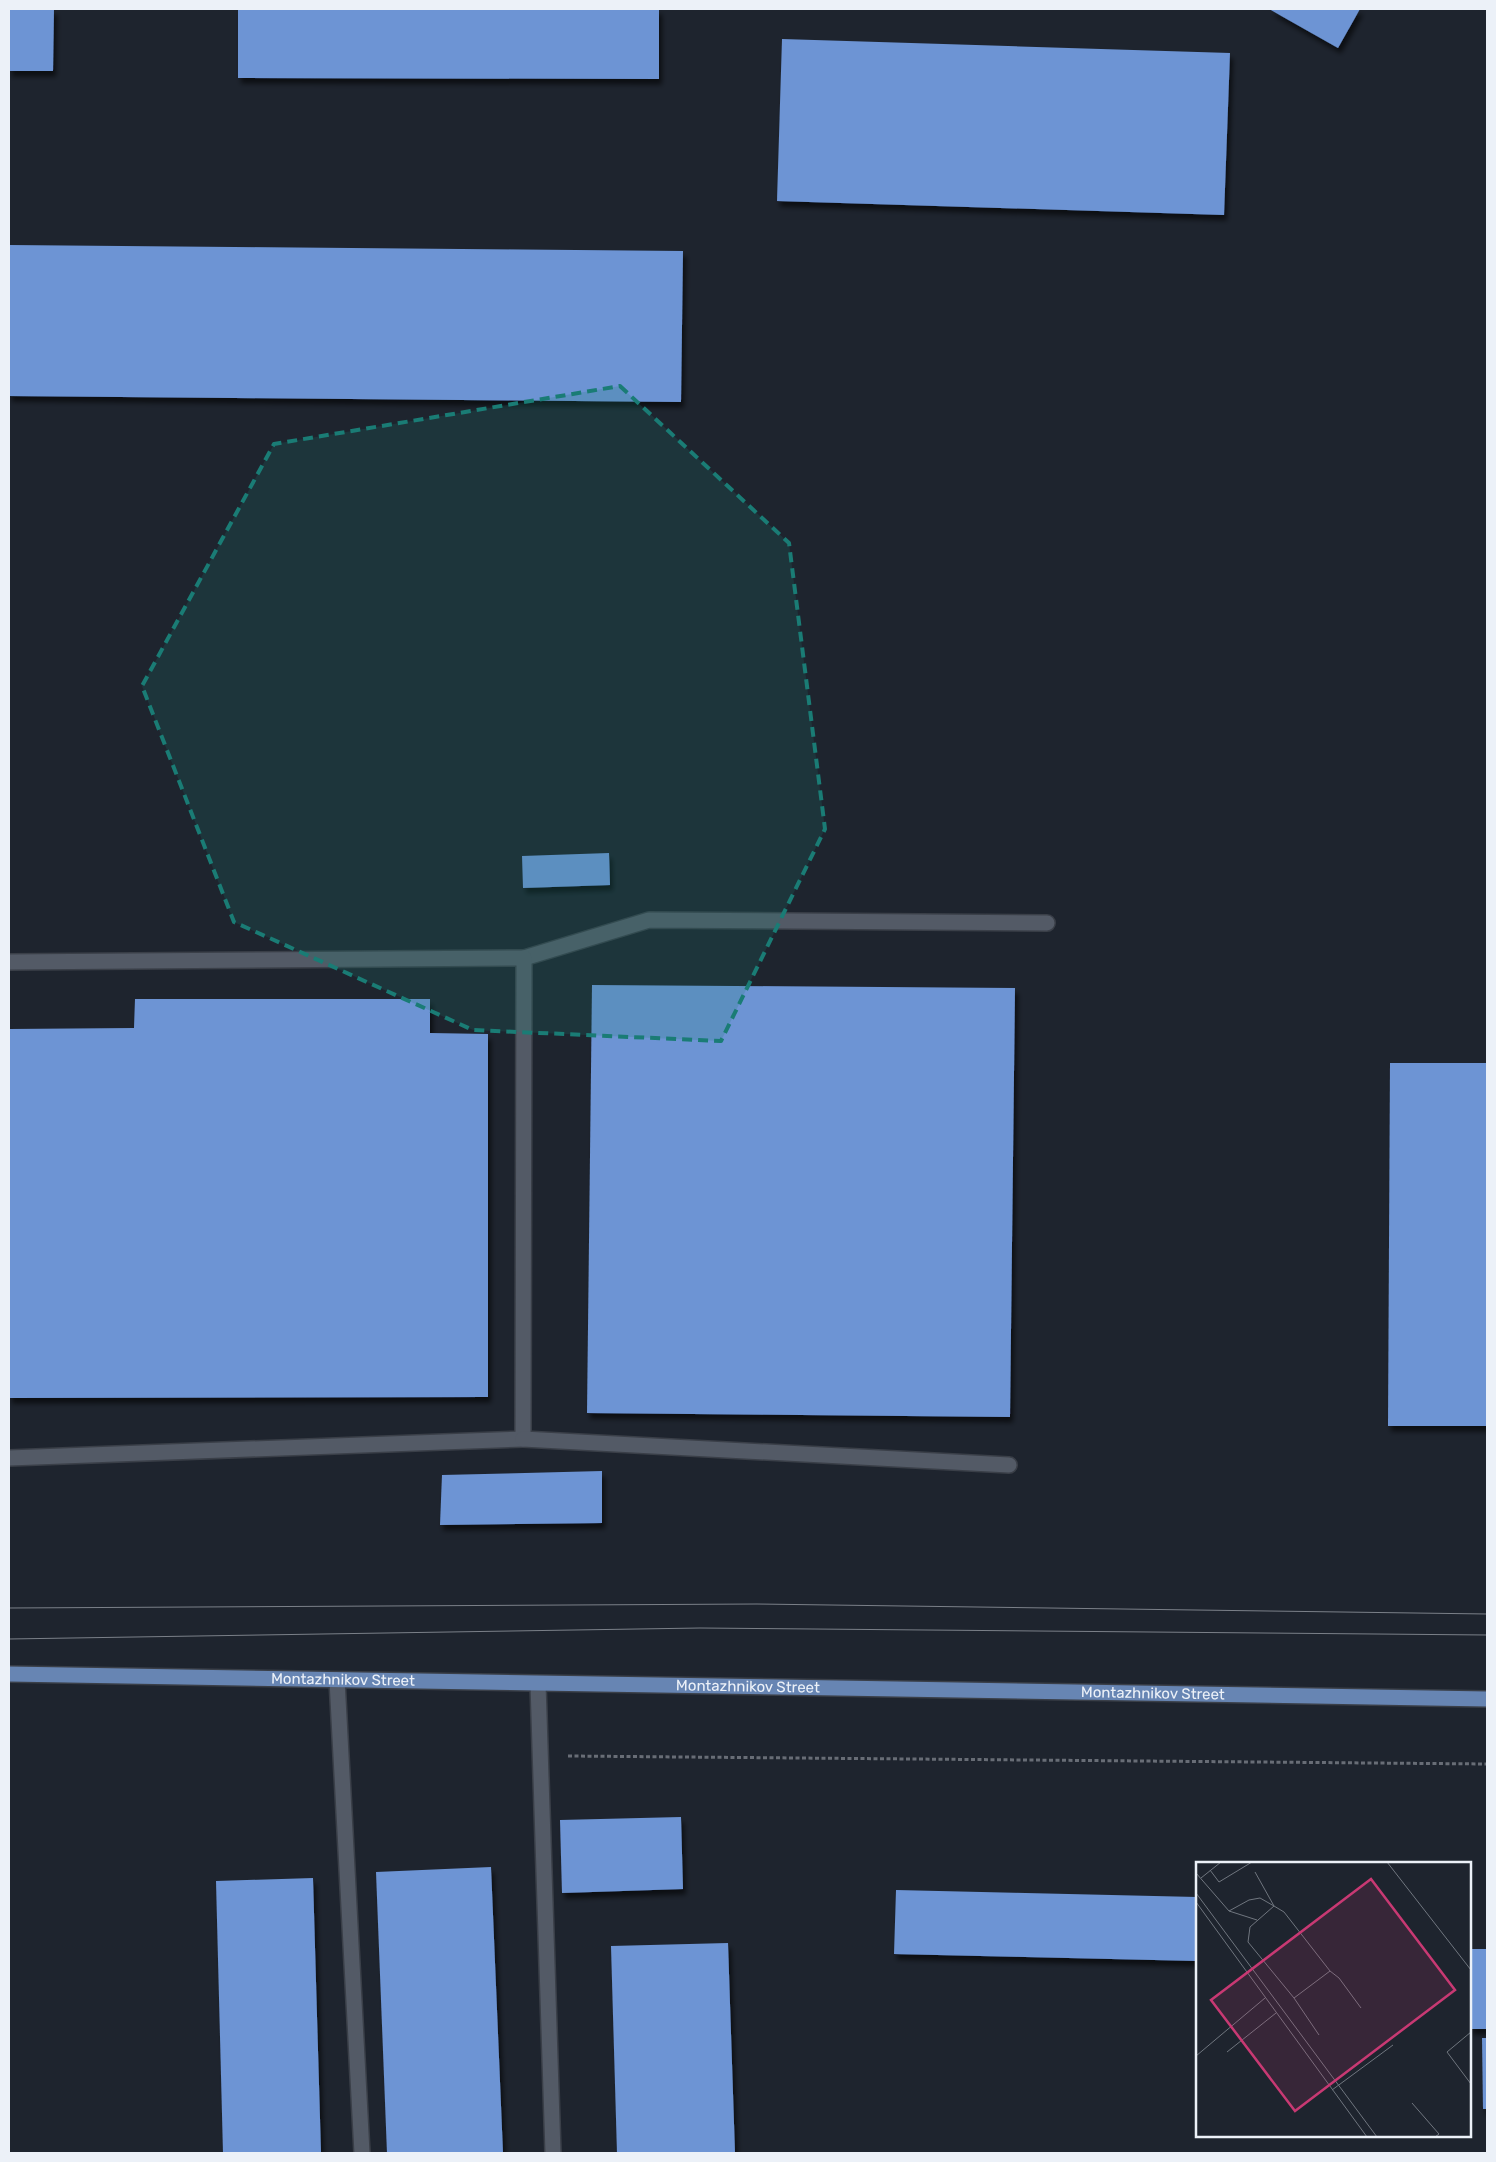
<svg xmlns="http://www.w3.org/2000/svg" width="1496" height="2162" font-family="Rubik,sans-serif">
<defs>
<filter id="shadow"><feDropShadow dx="3" dy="5.5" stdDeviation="2.5" flood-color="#0009"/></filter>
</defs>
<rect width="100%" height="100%" fill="#1e242e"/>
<g fill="#6d94d4" filter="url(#shadow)">
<polygon points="9,9 54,9 53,71 9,71"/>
<polygon points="238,9 659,9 659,79 238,78"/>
<polygon points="1269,9 1360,9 1338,48"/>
<polygon points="782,39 1230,53 1224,215 777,201"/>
<polygon points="9,245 683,251 681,402 9,396"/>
<polygon points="609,853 610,885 523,888 522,856"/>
<polygon points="592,985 1015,988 1010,1417 587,1413"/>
<polygon points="135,999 430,999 430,1033 488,1034 488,1397 9,1398 9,1029 134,1028"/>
<polygon points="1390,1063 1487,1063 1487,1426 1388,1426"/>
<polygon points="602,1471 602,1523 440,1525 442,1475"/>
<polygon points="681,1817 683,1889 562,1893 560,1820"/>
<polygon points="491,1867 503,2153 387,2153 376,1872"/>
<polygon points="313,1878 321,2153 223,2153 216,1881"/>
<polygon points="896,1890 1197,1897 1197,1961 894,1954"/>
<polygon points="728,1943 735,2153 617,2153 611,1946"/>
<rect x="1470" y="1949" width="17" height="80"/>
<polygon points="1482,2038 1487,2038 1487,2109 1483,2109"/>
</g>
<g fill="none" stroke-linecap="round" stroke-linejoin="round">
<g stroke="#3a3f48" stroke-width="18">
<g id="minor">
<polyline points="524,958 649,920 1047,923"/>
<polyline points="9,962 524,958 523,1439 9,1458"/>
<polyline points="523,1439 1009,1465"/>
<polyline points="337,1680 362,2153"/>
<polyline points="538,1684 553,2153"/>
</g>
</g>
<g stroke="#3a3f48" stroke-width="18">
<g id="major">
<path id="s1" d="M9,1674L1487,1699"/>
</g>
</g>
<polyline stroke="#686d76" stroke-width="3" stroke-dasharray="4 2.5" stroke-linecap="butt" points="568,1756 1487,1764"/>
<use href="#minor" stroke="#535a66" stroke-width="15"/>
<use href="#major" stroke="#6785b3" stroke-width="15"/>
<g stroke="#7b8089" stroke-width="1">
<polyline points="9,1608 757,1604 1487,1614"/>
<polyline points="9,1639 700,1628 1487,1635"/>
</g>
</g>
<path fill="#1a7c75" fill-opacity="0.2" stroke="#1a7c75" stroke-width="4" stroke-dasharray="10 6" stroke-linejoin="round" d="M620,386L789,543L825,829L721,1041L473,1030L234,922L142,686L274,444Z"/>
<g text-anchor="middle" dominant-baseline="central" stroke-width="5" stroke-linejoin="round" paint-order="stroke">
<g font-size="15" fill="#ecf1f8" stroke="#0b0d12">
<text stroke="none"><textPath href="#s1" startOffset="334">Montazhnikov Street</textPath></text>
<text stroke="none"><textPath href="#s1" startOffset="739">Montazhnikov Street</textPath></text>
<text stroke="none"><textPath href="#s1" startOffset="1144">Montazhnikov Street</textPath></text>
</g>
</g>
<g transform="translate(1196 1862)">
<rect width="275" height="275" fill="#1e242e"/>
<path fill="none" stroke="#70767f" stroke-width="1" d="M191,0L275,108M14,8L23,20L56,0M0,11L33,49L61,58M5,16L25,0M0,31L181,275M0,40L171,275M78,44L88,50L134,109L98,136L52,80L54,65ZM33,49L53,38L64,36L78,44L59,10M134,109L143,116L165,146M98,136L123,173M275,170L251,190L275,222M31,190L80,151M0,194L69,136M136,228L197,183M216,241L243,272L239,275"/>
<path fill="#c83973" fill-opacity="0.15" stroke="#c83973" stroke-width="2.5" d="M175,17L259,128L99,249L15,138Z"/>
<rect width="275" height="275" fill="none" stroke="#ecf1f8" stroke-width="2.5"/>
</g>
<rect width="1496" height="2162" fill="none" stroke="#ecf1f8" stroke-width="20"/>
</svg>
